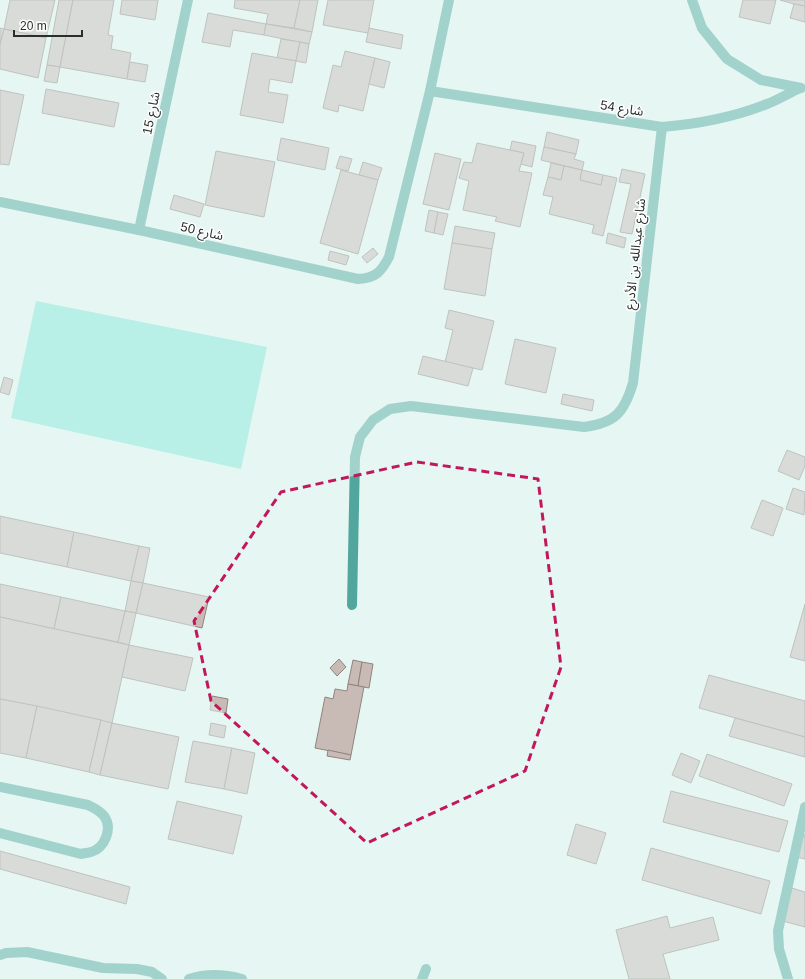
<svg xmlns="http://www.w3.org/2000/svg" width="805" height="979" font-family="Helvetica,'Noto Sans Arabic',sans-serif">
<rect width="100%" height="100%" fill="#e6f6f3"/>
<polygon fill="#81e8dc" points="36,301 267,347 241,469 11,418"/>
<g fill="#c8bbb6" stroke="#91847f">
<polygon points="10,0 55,0 46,38 4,29"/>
<polygon points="59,0 73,0 60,67 47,65"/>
<polygon points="73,0 114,0 108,35 113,36 111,49 131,53 127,79 60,67"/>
<polygon points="122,0 158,0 155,20 120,14"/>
<polygon points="235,0 300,0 294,28 266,24 268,14 234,8"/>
<polygon points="300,0 318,0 312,32 294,28"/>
<polygon points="328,0 374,0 368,33 323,25"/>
<polygon points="743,0 776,0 770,24 739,17"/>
<polygon points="780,0 805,0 805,6 794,4"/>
<polygon points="794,4 805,6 805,22 790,18"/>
<polygon points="208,13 266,24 264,35 233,30 230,47 202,42"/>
<polygon points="266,24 312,32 309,44 264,35"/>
<polygon points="0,28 4,29 0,45"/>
<polygon points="369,28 403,35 401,49 366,42"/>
<polygon points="4,29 46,38 38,78 0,69 0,45"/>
<polygon points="281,39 300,42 296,61 277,58"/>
<polygon points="300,42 309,44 306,63 296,61"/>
<polygon points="345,51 375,58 363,111 339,105 338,112 323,108 333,65 341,67"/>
<polygon points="252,53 296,61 292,83 270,79 268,92 288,95 283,123 240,115"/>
<polygon points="375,58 390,62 384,88 369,84"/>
<polygon points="130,62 148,65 145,82 127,79"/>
<polygon points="47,65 60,67 57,83 44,81"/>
<polygon points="46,89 119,103 114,127 42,113"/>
<polygon points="0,90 24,95 9,165 0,164"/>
<polygon points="547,132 579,140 576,154 544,147"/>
<polygon points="281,138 329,148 325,170 277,160"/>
<polygon points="512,141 536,146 532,167 521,164 524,153 510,150"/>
<polygon points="477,143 524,153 519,171 532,173 520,227 495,221 497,217 463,210 469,181 459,178 464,162 472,163"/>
<polygon points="544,147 576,154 574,159 584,162 582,170 541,160"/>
<polygon points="216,151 275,162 264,217 205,205"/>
<polygon points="435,153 461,159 449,210 423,204"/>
<polygon points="340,156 352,159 348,171 336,168"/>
<polygon points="363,162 382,168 378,180 359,175"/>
<polygon points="551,163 564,166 561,180 548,177"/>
<polygon points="564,166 582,170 580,180 601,185 603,175 617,178 603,236 592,233 594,225 549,214 553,197 543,195 548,177 561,180"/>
<polygon points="622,169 645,174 632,234 620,232 631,184 619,182"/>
<polygon points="341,170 378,180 358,254 320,243"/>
<polygon points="582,170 603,175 601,185 580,180"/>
<polygon points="174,195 204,204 200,217 170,209"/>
<polygon points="429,210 438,212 434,233 425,231"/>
<polygon points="438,212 448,214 443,235 434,233"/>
<polygon points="455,226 495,233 492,249 452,243"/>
<polygon points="608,233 626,238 624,248 606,243"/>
<polygon points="452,243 492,249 485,296 444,289"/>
<polygon points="373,248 378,254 367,263 362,257"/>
<polygon points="330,251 349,256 346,265 328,260"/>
<polygon points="449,310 494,321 482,370 445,362 453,330 445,328"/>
<polygon points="515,339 556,348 546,393 505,384"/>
<polygon points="423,356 473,368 468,386 418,374"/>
<polygon points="4,377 13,380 9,395 0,392"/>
<polygon points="563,394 594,400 592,411 561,404"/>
<polygon points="787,450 805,457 805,466 799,480 778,471"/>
<polygon points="793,488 805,492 804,515 786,509"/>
<polygon points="762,500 783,508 773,536 751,528"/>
<polygon points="0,516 74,532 67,567 0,553"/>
<polygon points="74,532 139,546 131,581 67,567"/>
<polygon points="139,546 150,548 143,583 131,581"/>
<polygon points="131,581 143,583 136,613 125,611"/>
<polygon points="143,583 209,597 202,628 136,613"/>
<polygon points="0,584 61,597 54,629 0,617"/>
<polygon points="61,597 125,611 118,642 54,629"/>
<polygon points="805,604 805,661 790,657"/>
<polygon points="125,611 136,613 129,645 118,642"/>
<polygon points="0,617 129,645 112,723 0,699"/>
<polygon points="129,645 193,658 185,691 122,677"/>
<polygon points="339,659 346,667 337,676 330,668"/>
<polygon points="353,660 362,662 358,686 348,684"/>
<polygon points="362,662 373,664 369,688 358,686"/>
<polygon points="709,675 805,701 805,737 699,708"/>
<polygon points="348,684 364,687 351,755 315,748 325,697 333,699 335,689 347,691"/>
<polygon points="212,696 228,699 226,713 210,710"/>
<polygon points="0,699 37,706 26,758 0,753"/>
<polygon points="37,706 101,720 89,772 26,758"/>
<polygon points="735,718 805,737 805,757 729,736"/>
<polygon points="101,720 112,723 100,775 89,772"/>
<polygon points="112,723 179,737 168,789 100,775"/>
<polygon points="211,723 226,726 224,738 209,735"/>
<polygon points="193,741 232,748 224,789 185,782"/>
<polygon points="232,748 255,753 247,794 224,789"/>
<polygon points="328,750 351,755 350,760 327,756"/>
<polygon points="681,753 700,761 691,783 672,775"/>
<polygon points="707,754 792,784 784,806 699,776"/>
<polygon points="671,791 788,821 779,852 663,822"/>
<polygon points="177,801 242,816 233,854 168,839"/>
<polygon points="576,824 606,833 596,864 567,855"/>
<polygon points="804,834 805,835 805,859 797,857"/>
<polygon points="651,848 770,881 761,914 642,880"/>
<polygon points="0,851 130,887 126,904 0,869"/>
<polygon points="792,888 805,892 805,927 783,921"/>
<polygon points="667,916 670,928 713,917 719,940 663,954 670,979 629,979 616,930"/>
</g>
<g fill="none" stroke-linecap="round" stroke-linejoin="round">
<g stroke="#51a79d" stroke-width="10">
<path d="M0,787L88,805C94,808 99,810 104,816C113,828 105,848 91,852C88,853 84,853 81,854L0,833"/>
<polyline points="0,955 6,953 27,952 103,968 137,969 152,972 162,979"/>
<path d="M189,979C207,973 224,974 242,979"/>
<polyline points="422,979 426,969"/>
<polyline points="788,979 779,949 778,931 805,807"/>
</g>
<g stroke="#51a79d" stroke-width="10">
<polyline points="692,0 702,28 727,59 761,80 801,88"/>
<path d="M430,91L662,127C699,124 732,118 767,104C778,100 789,93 800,88"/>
<path d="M0,202L139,230L358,279C376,278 381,272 389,257L430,91L449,0"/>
<polyline points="139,230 188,0"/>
<path d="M352,605L355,457L360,437L373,420L390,409L411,406L584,427C615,423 624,413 633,383L662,127"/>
</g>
</g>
<path d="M0 0H805V979H0ZM417,462L538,479L561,667L525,771L367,843L211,701L194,621L281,492Z" fill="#e6f6f3" fill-opacity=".55" fill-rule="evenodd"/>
<path fill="none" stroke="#c2185b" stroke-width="3" stroke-dasharray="8 5" stroke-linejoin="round" d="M417,462L538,479L561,667L525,771L367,843L211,701L194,621L281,492Z"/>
<g text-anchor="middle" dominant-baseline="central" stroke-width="3" stroke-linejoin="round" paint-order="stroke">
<g font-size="13" fill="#292f2e" stroke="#fff">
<text transform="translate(622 108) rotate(9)">شارع 54</text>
<text transform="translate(151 113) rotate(-78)">شارع 15</text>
<text transform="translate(202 231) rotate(13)">شارع 50</text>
<text transform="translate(635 254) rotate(-84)">شارع عبدالله بن الأدرع</text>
</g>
</g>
<path d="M14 30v6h68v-6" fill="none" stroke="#292f2e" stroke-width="2"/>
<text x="20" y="30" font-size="12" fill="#292f2e" stroke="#ffffff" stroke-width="3" paint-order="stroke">20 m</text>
</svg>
